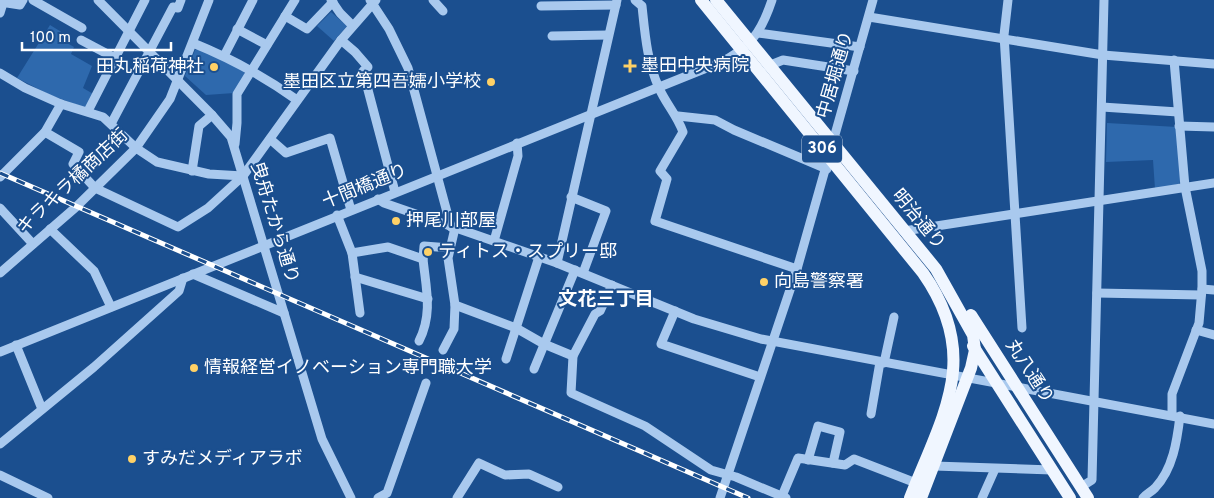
<svg xmlns="http://www.w3.org/2000/svg" width="1214" height="498" font-family="Overpass,'Noto Sans JP',sans-serif">
<rect width="100%" height="100%" fill="#1b4f8f"/>
<g fill="#2e69ad">
<polygon points="331,12 347,26 334,41 317,26"/>
<polygon points="50,25 63,33 60,39 74,47 71,54 92,66 83,88 95,95 88,109 50,95 17,78"/>
<polygon points="198,49 245,70 244,75 234,93 206,95 185,76 195,50"/>
<polygon points="1107,123 1177,127 1181,180 1179,184 1155,189 1153,160 1106,162"/>
</g>
<g fill="none" stroke-linecap="round" stroke-linejoin="round">
<g stroke="#a9c9ee" stroke-width="9">
<polyline points="33,0 82,28"/>
<polyline points="98,0 212,115 231,137 322,439 351,498"/>
<polyline points="331,0 340,13 352,25"/>
<polyline points="370,0 389,29 408,68 451,227"/>
<polyline points="433,0 443,11"/>
<path d="M635,0L642,6C645,34 647,62 659,88C666,104 677,115 683,132L660,171L667,179L655,221L797,269"/>
<polyline points="1008,0 1004,35 1022,328"/>
<polyline points="0,2 20,5 23,0"/>
<polyline points="541,6 616,5"/>
<polyline points="0,13 4,0"/>
<polyline points="285,16 307,29 333,2"/>
<polyline points="869,17 1103,55 1214,64"/>
<polyline points="237,29 267,45"/>
<polyline points="758,33 860,47"/>
<polyline points="552,36 608,35"/>
<polyline points="81,40 115,58"/>
<polyline points="341,40 355,52 368,67 363,71 395,192"/>
<path d="M193,43C230,58 265,77 297,100"/>
<polyline points="224,56 253,0"/>
<polyline points="768,66 783,60 854,71"/>
<polyline points="0,73 25,88 61,104 103,117 136,148 157,162 209,174 243,176"/>
<polyline points="1102,107 1178,112"/>
<polyline points="88,111 145,0"/>
<polyline points="678,116 715,120 734,130 827,169"/>
<polyline points="111,124 173,7 178,8 181,0"/>
<polyline points="1179,126 1214,127"/>
<polyline points="45,132 79,152 73,164 95,188 178,227 208,208 243,176 341,40 376,0"/>
<polyline points="270,139 286,153 330,138 351,210"/>
<polyline points="235,144 237,123 237,94 295,0"/>
<polyline points="192,171 199,126 212,115"/>
<polyline points="0,177 45,132 61,104"/>
<polyline points="571,197 606,211 583,273"/>
<polyline points="378,199 384,203 557,263 694,319 761,339 1214,424"/>
<polyline points="0,208 33,244"/>
<polyline points="337,215 352,253 388,247 423,259 424,246 450,248"/>
<polyline points="50,229 94,271 111,307"/>
<polyline points="904,231 1214,183"/>
<polyline points="494,241 518,156 517,143"/>
<polyline points="352,253 360,313"/>
<polyline points="557,263 617,0"/>
<polyline points="0,273 76,207 136,148 170,99 209,0"/>
<polyline points="193,274 284,313"/>
<polyline points="355,277 428,299"/>
<polyline points="612,285 600,311 595,314 573,356 571,393 645,426 711,470 736,477 786,498"/>
<polyline points="1202,289 1214,290"/>
<polyline points="1097,293 1201,295"/>
<polyline points="455,305 516,328 544,344 573,356"/>
<polyline points="675,311 661,344 760,377"/>
<polyline points="1196,330 1214,335"/>
<path d="M419,341C433,314 426,288 423,259"/>
<polyline points="16,345 42,409"/>
<polyline points="443,350 454,329 455,305 448,258 455,228"/>
<path d="M0,352L719,63C750,48 761,33 772,0"/>
<polyline points="506,359 539,257"/>
<polyline points="884,363 894,317"/>
<polyline points="534,369 575,270"/>
<polyline points="871,414 880,362"/>
<polyline points="1172,415 1172,394 1199,323 1202,289 1202,271 1185,187 1174,60"/>
<polyline points="0,444 94,367 179,291 183,278"/>
<polyline points="808,460 818,426 840,432 833,463"/>
<polyline points="934,466 1052,470"/>
<polyline points="0,475 48,498"/>
<polyline points="1081,487 1092,480 1104,0"/>
<polyline points="782,496 798,458 845,465 854,459 916,483"/>
<polyline points="378,498 387,493 426,383"/>
<polyline points="457,498 479,463 505,475 529,474 558,487"/>
<polyline points="720,498 797,269 873,0"/>
<polyline points="982,498 995,469"/>
<path d="M1143,498C1146,494 1151,492 1155,488C1173,469 1177,441 1180,416"/>
</g>
<g stroke="#f0f6ff" stroke-width="12">
<path d="M701,0L923,273C982,357 943,414 910,498"/>
<polyline points="716,0 936,269 973,335 975,350 971,368 921,498"/>
<polyline points="971,315 1088,498"/>
<polyline points="973,346 1070,498"/>
</g>
<g stroke="#fff" stroke-width="5">
<polyline id="rail" points="0,173 748,498"/>
</g>
<use href="#rail" stroke="#1b4f8f" stroke-width="3" stroke-dasharray="9" stroke-linecap="butt"/>
</g>
<g fill="#ffd166" stroke="#1b4f8f" stroke-width="2">
<path d="M627.5 58.5h5v5h5v5h-5v5h-5v-5h-5v-5h5z"/>
<circle cx="214" cy="67" r="5"/>
<circle cx="491" cy="82" r="5"/>
<circle cx="396" cy="221" r="5"/>
<circle cx="428" cy="252" r="5"/>
<circle cx="764" cy="282" r="5"/>
<circle cx="194" cy="368" r="5"/>
<circle cx="132" cy="459" r="5"/>
</g>
<g text-anchor="middle" dominant-baseline="central" stroke-width="4" stroke-linejoin="round" paint-order="stroke">
<rect fill="#1b4f8f" stroke="#bbcadd" stroke-width="1" x="802" y="135.5" width="40" height="27" rx="4"/>
<g font-size="16" font-weight="bold" fill="#fff">
<text x="822" y="149">306</text>
</g>
<g font-size="18" fill="#fff" stroke="#1b4f8f" text-anchor="start">
<text x="641" y="66">墨田中央病院</text>
<text x="204" y="67" text-anchor="end">田丸稲荷神社</text>
<text x="481" y="82" text-anchor="end">墨田区立第四吾嬬小学校</text>
<text x="406" y="221">押尾川部屋</text>
<text x="438" y="252">ティトス・スプリー邸</text>
<text x="774" y="282">向島警察署</text>
<text x="204" y="368">情報経営イノベーション専門職大学</text>
<text x="142" y="459">すみだメディアラボ</text>
</g>
<g font-size="18" fill="#fff" stroke="#1b4f8f">
<text transform="translate(836 75) rotate(-74)">中居堀通り</text>
<text transform="translate(73 182) rotate(-43)">キラキラ橘商店街</text>
<text transform="translate(365 187) rotate(-22)">十間橋通り</text>
<text transform="translate(918 220) rotate(50)">明治通り</text>
<text transform="translate(274 223) rotate(73)">曳舟たから通り</text>
<text transform="translate(1029 372) rotate(57)">丸八通り</text>
</g>
<g font-size="19" font-weight="bold" fill="#fff" stroke="#1b4f8f">
<text x="606" y="300">文花三丁目</text>
</g>
</g>
<path d="M22 42v8h149v-8" fill="none" stroke="#ffffff" stroke-width="2.5"/>
<text x="30" y="42" font-size="15" fill="#ffffff" stroke="#1b4f8f" stroke-width="4" paint-order="stroke">100 m</text>
</svg>
